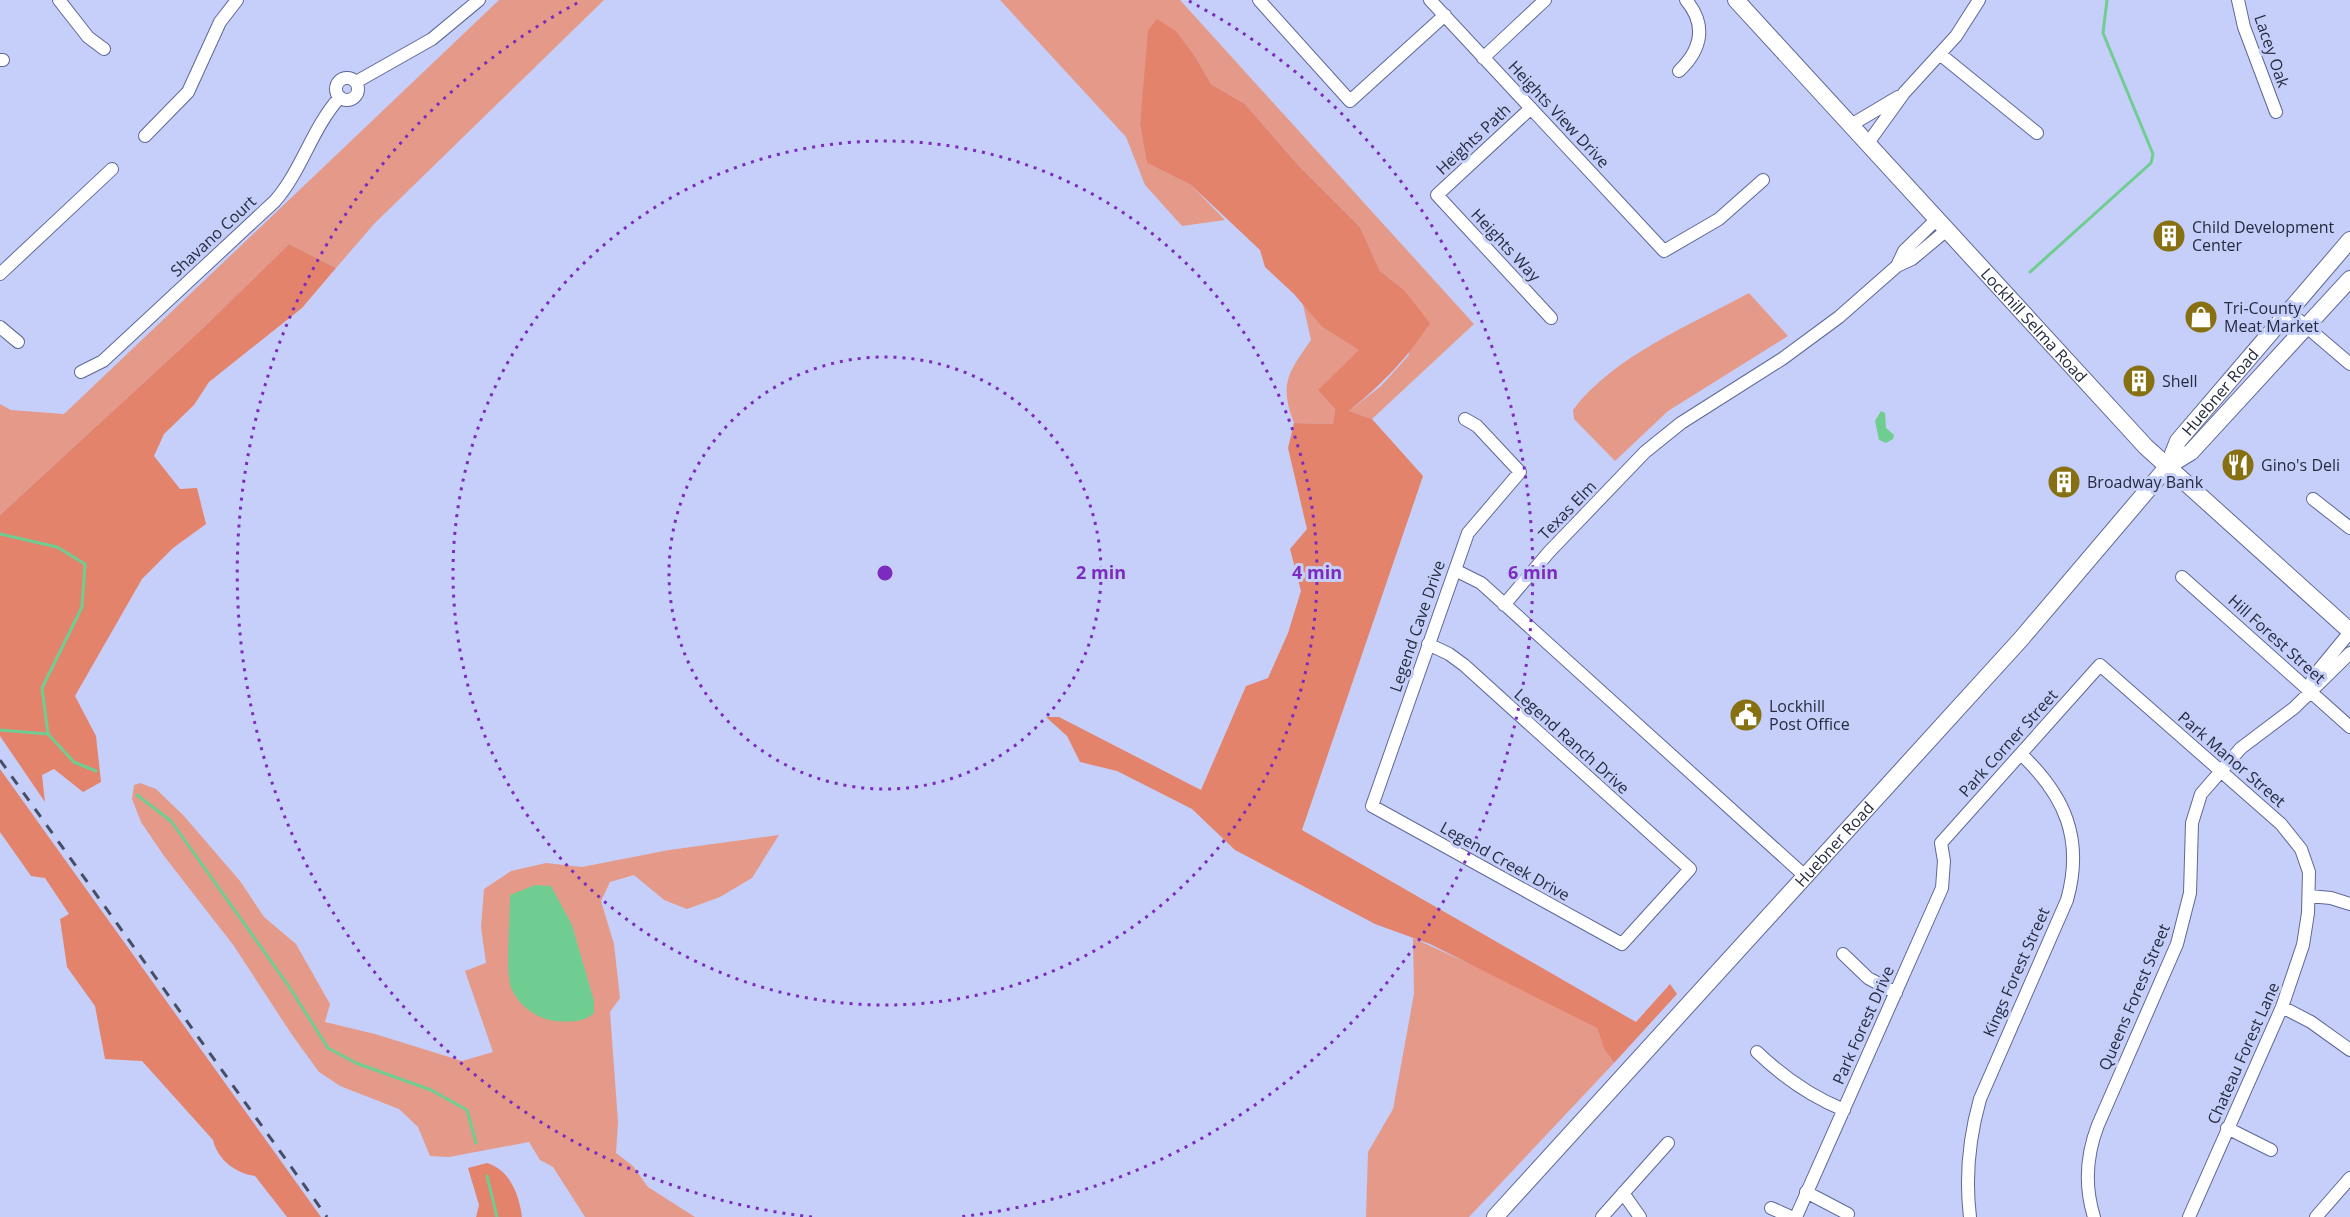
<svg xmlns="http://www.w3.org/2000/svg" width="2350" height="1217" font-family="'Open Sans',sans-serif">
  <rect width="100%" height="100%" fill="#c5cff9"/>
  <!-- green -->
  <path fill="#e59a89" d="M499,0H604L374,224L336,268L289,244L203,328L0,515V404L11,410L64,414Z
    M1000,0H1180L1474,324L1372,419L1349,411L1381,386L1409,355L1403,289L1380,271L1360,227L1299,166L1245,104L1211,84L1195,56L1177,32L1146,78L1140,125L1147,163L1191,185L1225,220L1182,226L1145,185L1126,137Z
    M1749,293L1788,336L1668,411L1615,461L1574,419L1573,410C1612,357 1692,324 1749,293Z
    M1303,304L1322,327L1360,350L1319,390L1335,409L1333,424L1294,423C1279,384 1288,373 1311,340Z
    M140,783L156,789L184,816L240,881L264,917L296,944L330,1004L325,1022L375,1034L462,1061L493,1052L465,971L486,963L481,927L484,889L511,871L546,863L582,867L669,850L779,835L752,878L720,897L687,909L664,900L634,875L610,882L601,901L614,944L620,998L610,1012L618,1122L616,1153L633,1166L648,1187L695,1217H585L553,1167L540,1160L529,1142L449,1157L430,1156L418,1127L399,1109L340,1086L319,1072L290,1032L234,946L164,856L141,822L132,799L134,785Z
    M1413,938L1516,985L1597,1028L1604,1049L1614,1063L1469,1217H1366L1368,1152L1393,1109L1414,994Z"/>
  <!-- forest -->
  <path fill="#e4836c" d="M1157,19L1177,32L1195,56L1211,84L1245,104L1299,166L1360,227L1380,271L1403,289L1430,323C1406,360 1383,383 1349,411L1372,419L1423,476L1302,830L1636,1022L1670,984L1677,994L1614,1063L1604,1049L1597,1028L1430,944L1375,924L1235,850L1192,809L1117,771L1080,762L1067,736L1046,717H1059L1201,790L1246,686L1268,678L1288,633L1301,591L1290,549L1307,529L1288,448L1294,423L1333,424L1335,409L1318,390L1359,350L1322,327L1294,294L1265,267L1260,250L1191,185L1147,163L1140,125L1148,30Z
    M289,244L336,268L302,308L209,382L194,405L164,434L154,456L180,489L197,488L206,524L173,548L142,579L75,696L96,736L101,782L83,792L54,769L42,775L45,802L0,736V515L203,328Z
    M0,769L321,1217H287L255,1176C235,1173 218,1160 213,1140L142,1061L105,1059L95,1006L67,967L60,919L69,914L45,878L31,876L0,832Z
    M487,1163C510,1170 519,1194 522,1217H476L479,1205L468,1168Z"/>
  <!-- water -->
  <path fill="#70cd91" d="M1881,411L1885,413L1886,428L1894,435L1893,439L1886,443L1879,440L1875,421Z
    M535,885L551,886L572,925L594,1001V1013C583,1023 569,1022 555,1021C536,1019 515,1003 510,984C506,966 510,917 510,895Z"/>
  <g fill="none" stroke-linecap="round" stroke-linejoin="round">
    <!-- stream -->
    <path stroke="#70cd91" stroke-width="3" d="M2030,272L2151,163L2153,154L2103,33L2107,0
      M0,534L57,547L85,564L82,607L42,688L48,734L74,762L96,771
      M0,730L48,734
      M137,795L171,821L288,985L328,1048L356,1063L431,1090L467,1110L476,1143
      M487,1176L497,1217"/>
    <!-- minor casing -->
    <g stroke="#5e6896" stroke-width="14">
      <path id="minor" d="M59,0L88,37L104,49
        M1259,0L1350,101L1445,15
        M1430,0L1664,251L1719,219L1763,180
        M2238,0L2244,27L2276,112
        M1941,55L2037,133
        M1483,58L1545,0
        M0,60H3
        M1679,71C1702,49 1707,25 1686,0
        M336 89a11 11 0 1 1 22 0a11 11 0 1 1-22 0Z
        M356,82L432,39L479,0
        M1531,108L1437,195L1551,318
        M1851,125L1898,97
        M145,136L188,92L220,22L237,0
        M1868,143L1904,93L1956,36L1979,0
        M1897,266L1904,251L1938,218
        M0,274L112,169
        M2288,311L2350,364
        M0,327L18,342
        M81,372L103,361L275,201C302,170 312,128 340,97
        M2313,499L2350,528
        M1455,570L1481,583L1806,877
        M2182,577L2350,727
        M1504,605L1549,552L1645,452L1681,423L1782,359L1839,317L1897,266L1912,259L1948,229
        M1428,644L1449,654L1464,665L1690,869L1622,944L1372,806L1468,533L1520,472L1477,426L1465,419
        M2310,690L2313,677L2350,632
        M2309,896L2331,898L2350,904
        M1843,954L1868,978L1896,993
        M2282,1007L2311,1022L2350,1050
        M1757,1052C1783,1077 1810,1096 1844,1110
        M2227,1128L2271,1150
        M1806,1192L1848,1214
        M1623,1193L1640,1217
        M1771,1208L1791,1217
        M1602,1217L1668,1143
        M1796,1217L1942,888L1944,861L1941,843L2100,665L2281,824L2301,849L2309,872L2308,913L2303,945L2282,1007L2189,1217
        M1970,1217C1965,1176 1969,1138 1980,1099L2067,900C2084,839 2065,796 2021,754
        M2094,1217C2084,1185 2086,1156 2098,1125L2177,944L2190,893L2192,823L2201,794L2241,748L2294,708L2350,653
        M2316,1217L2350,1178"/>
    </g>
    <!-- major casing -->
    <g stroke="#5e6896" stroke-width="18">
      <g id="major">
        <path id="s1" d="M1736,0L2146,447L2350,631"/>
        <path d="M2168,466L2191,452L2350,279"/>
        <path id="s2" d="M1495,1217L2021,639L2168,466L2178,441L2350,240"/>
      </g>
    </g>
    <!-- minor -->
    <use href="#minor" stroke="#fff" stroke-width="12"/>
    <!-- major -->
    <use href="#major" stroke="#fff" stroke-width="16"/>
    <!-- rail -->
    <path stroke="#474d65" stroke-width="3" stroke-dasharray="10 10" stroke-linecap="butt" d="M0,760L327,1217"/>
  </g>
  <!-- distance rings -->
  <g fill="none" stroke="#7b2cbf" stroke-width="3" stroke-dasharray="3 6">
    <circle cx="885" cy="573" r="216"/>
    <circle cx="885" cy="573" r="432"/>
    <path d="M812 1217A648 648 0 0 1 581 1M1189 1A648 648 0 0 1 958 1217"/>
  </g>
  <!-- icons -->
  <defs>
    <g id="building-disc" transform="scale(1.725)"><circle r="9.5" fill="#877011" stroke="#c5cff9"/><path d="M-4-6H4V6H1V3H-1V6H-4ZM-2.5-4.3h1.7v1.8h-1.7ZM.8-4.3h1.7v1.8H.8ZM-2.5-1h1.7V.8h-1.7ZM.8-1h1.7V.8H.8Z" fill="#fff"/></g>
    <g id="shop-disc" transform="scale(1.725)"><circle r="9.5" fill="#877011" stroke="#c5cff9"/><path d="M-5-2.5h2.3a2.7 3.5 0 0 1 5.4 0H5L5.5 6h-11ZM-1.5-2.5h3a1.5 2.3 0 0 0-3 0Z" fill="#fff"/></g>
    <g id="restaurant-disc" transform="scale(1.725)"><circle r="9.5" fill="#877011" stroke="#c5cff9"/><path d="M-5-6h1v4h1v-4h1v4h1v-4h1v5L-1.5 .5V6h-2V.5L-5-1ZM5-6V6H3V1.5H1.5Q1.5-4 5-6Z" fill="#fff"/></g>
    <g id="civic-disc" transform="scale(1.725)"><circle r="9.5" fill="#877011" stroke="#c5cff9"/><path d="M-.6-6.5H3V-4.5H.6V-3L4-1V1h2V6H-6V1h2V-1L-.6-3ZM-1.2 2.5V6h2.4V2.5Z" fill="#fff"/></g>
  </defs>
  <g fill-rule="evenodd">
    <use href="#building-disc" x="2169" y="236"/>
    <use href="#shop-disc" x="2201" y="317"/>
    <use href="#building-disc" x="2139" y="381"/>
    <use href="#restaurant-disc" x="2238" y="465"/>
    <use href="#building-disc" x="2064" y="482"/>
    <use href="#civic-disc" x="1746" y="715"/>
  </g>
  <g text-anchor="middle" stroke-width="6" stroke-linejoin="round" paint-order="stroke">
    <!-- street labels -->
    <g font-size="16" fill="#262b3f" stroke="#c5cff9">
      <text transform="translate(2272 51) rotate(71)" y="6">Lacey Oak</text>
      <text transform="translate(1559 114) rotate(47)" y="6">Heights View Drive</text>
      <text transform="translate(1473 139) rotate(-43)" y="6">Heights Path</text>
      <text transform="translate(213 236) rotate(-43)" y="6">Shavano Court</text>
      <text transform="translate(1506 245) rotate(47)" y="6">Heights Way</text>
      <text dy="6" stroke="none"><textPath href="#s1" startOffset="441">Lockhill Selma Road</textPath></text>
      <text dy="6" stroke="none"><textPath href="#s2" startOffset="1100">Huebner Road</textPath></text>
      <text transform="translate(1567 510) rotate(-46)" y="6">Texas Elm</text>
      <text transform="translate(1417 626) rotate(-71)" y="6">Legend Cave Drive</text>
      <text transform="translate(2277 639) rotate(42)" y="6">Hill Forest Street</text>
      <text transform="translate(1572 741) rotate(42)" y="6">Legend Ranch Drive</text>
      <text transform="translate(2008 743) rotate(-48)" y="6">Park Corner Street</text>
      <text transform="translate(2232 759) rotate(41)" y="6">Park Manor Street</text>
      <text dy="6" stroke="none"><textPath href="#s2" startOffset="504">Huebner Road</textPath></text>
      <text transform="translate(1505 861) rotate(29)" y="6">Legend Creek Drive</text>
      <text transform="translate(2016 972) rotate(-66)" y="6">Kings Forest Street</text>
      <text transform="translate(2134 997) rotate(-67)" y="6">Queens Forest Street</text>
      <text transform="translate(1863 1025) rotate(-66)" y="6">Park Forest Drive</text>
      <text transform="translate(2243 1053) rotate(-66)" y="6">Chateau Forest Lane</text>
    </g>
    <!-- poi labels -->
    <g font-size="16" fill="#262b3f" stroke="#c5cff9" text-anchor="start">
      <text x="2192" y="233">Child Development<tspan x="2192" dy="18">Center</tspan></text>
      <text x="2224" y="314">Tri-County<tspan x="2224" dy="18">Meat Market</tspan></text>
      <text x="2162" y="387">Shell</text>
      <text x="2261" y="471">Gino's Deli</text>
      <text x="2087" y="488">Broadway Bank</text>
      <text x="1769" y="712">Lockhill<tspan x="1769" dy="18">Post Office</tspan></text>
    </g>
  </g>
  <circle cx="885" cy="573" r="9" fill="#7b2cbf" stroke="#c5cff9" stroke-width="3"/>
  <g font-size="18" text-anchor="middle" font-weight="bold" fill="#7b2cbf" stroke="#c5cff9" stroke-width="6" stroke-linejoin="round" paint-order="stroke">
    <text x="1101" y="579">2 min</text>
    <text x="1317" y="579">4 min</text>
    <text x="1533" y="579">6 min</text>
  </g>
</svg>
